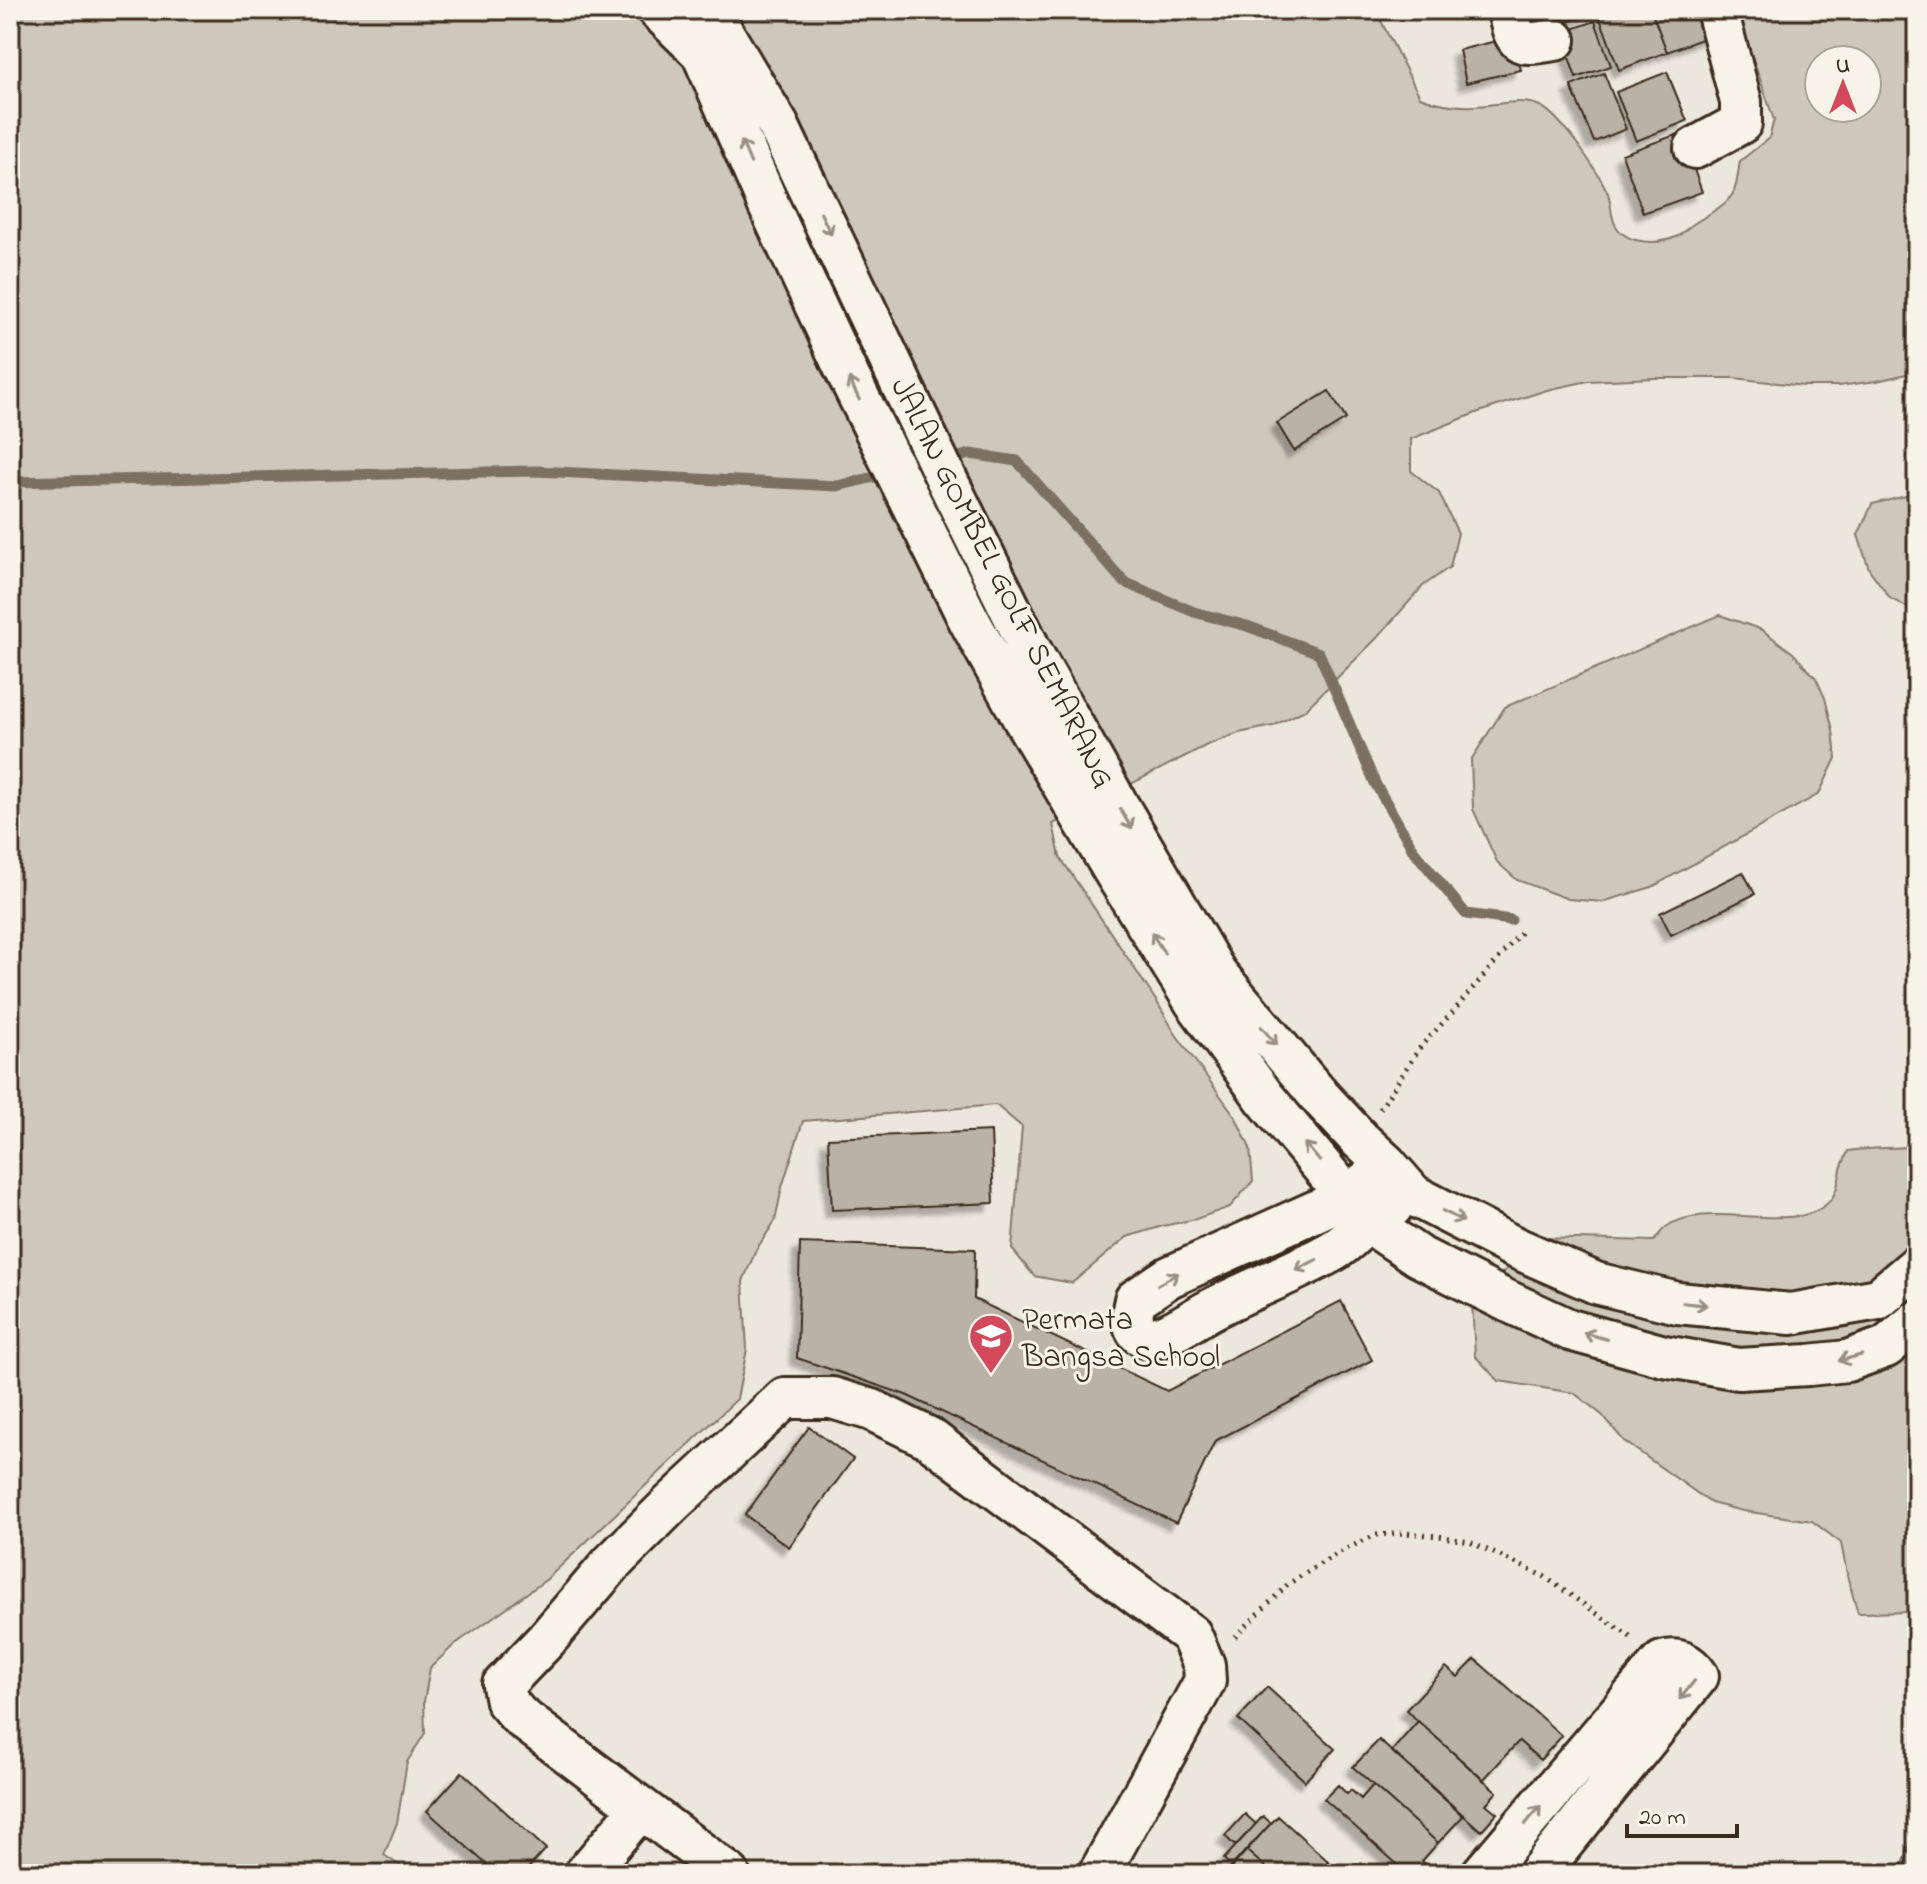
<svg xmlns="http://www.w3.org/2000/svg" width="1927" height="1884" font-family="'Indie Flower',sans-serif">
  <defs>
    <filter id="shadow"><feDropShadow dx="-7" dy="7" stdDeviation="2" flood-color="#0004"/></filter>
  </defs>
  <rect width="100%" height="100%" fill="#ece7dc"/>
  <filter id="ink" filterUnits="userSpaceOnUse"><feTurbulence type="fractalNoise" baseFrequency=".0125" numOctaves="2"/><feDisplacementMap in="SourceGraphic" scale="16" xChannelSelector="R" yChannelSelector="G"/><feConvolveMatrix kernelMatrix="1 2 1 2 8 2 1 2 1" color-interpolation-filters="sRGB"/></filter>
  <g filter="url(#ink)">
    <!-- green -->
    <path fill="#cec8bc" stroke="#84796d" stroke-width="2" fill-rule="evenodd" d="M10,10H1381V21L1420,97C1438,104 1455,107 1474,106C1495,106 1520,97 1540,106C1560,115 1597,170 1607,191C1612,202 1610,217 1616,226C1627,245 1660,245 1678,236C1683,233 1687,228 1692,225C1703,217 1730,204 1734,191C1738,182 1738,171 1740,161L1769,138L1774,120L1741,23L1751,10H1917V366L1911,373L1877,381L1838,386H1804L1734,378H1655L1588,381L1547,390L1509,402L1476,413L1411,439V471L1439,493L1458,533L1450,567L1423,586L1377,638L1305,710L1273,726L1239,733L1207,745L1053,824L1060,857L1157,1002L1175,1033L1235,1116L1250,1148L1253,1181L1230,1207L1196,1219L1163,1226L1127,1237L1072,1283L1034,1276L1012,1249L1022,1127L996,1105L803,1121L782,1187L775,1221L756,1250L743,1281L747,1349L737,1399L547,1579L454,1645L430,1668L424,1701L425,1733L407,1762L397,1823L384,1855L412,1874H10ZM1819,60H1867V108H1819Z
      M1906,496L1917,497V613L1890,598L1869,569L1858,535L1872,504Z
      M1720,615L1762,630L1793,653L1816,678L1825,698L1833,730L1836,758L1819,794L1652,887L1602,902L1568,899L1517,880L1497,862L1473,809L1471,760L1505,707Z
      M1917,1146V1612L1858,1613L1848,1579L1841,1543L1812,1521L1743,1511L1711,1503L1624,1441L1602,1415L1574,1393L1499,1381L1475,1356L1472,1302L1539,1238L1654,1241C1658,1236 1662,1230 1666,1227C1709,1196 1801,1240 1832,1198C1838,1189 1839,1179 1841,1169C1843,1163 1846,1157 1848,1151C1871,1147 1894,1149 1917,1146Z
      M1917,1824V1874H1898L1905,1859Z"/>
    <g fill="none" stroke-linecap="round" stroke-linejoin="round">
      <!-- stream -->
      <path stroke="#7c7064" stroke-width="11" d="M947,460L970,454L1017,461L1124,582L1194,612L1247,626L1319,653L1375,783L1414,851L1466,914L1511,920
        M10,482L536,471L837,486L887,474"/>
    </g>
    <!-- building -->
    <path fill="#bab2a7" stroke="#3b2a1e" stroke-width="2" filter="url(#shadow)" d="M1513,10H1542L1548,31L1521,38Z
      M1555,10H1589L1591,15L1559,24Z
      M1613,10H1651L1667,52L1619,70L1599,15Z
      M1651,10H1712L1721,32L1667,52Z
      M1595,21L1611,66L1576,78L1561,33Z
      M1513,37L1521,70L1466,83L1459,50Z
      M1667,72L1687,121L1636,141L1616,92Z
      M1604,73L1626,129L1594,142L1571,86Z
      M1681,133L1702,192L1643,213L1622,154Z
      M1329,391L1346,419L1294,451L1277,423Z
      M1743,872L1755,894L1671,935L1660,913Z
      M991,1131L994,1203L832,1210L828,1138Z
      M800,1243L975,1249L974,1299L1167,1391L1341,1301L1372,1360L1215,1441L1176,1523L906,1395L797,1358Z
      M809,1427L853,1459L789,1547L745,1515Z
      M1475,1659L1562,1736L1540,1760L1519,1741L1483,1780L1406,1710L1446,1667L1458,1677Z
      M1267,1687L1335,1749L1305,1781L1238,1719Z
      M1418,1721L1497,1792L1486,1804L1497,1813L1481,1831L1392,1751Z
      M1379,1740L1463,1816L1438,1843L1353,1767Z
      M462,1772L546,1849L523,1874H497L427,1811Z
      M1338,1785L1347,1794L1351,1790L1361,1799L1373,1785L1438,1843L1422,1861L1437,1874H1408L1324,1799Z
      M1245,1814L1256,1824L1235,1846L1225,1836Z
      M1263,1816L1271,1823L1232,1867L1224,1859Z
      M1278,1816L1328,1861L1316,1874H1273L1246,1850Z
      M1246,1850L1273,1874H1225Z
      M1328,1861L1343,1874H1316Z
      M648,1863L661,1874H639Z"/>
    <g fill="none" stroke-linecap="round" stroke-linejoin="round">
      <!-- minor casing -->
      <g stroke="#3b2a1e" stroke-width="46">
        <path id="minor" d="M658,10L702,53L769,206L845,369L969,620L1023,718L1115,873L1195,1002L1265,1098L1360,1212L1384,1233L1418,1256L1503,1299L1570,1330L1664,1356L1739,1369L1809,1365L1847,1361L1886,1347L1917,1321
          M706,10L716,21L778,125L946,478L1030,649L1119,807L1216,973L1321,1098L1360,1140L1386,1164L1413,1195L1514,1247L1596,1283L1678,1303L1791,1314L1878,1299L1917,1266
          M1508,10C1516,49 1519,45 1555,40
          M1695,148L1741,123V102L1717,10
          M1368,1180L1348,1196L1336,1202L1169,1277L1135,1300C1130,1319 1132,1342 1158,1337C1171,1335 1198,1316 1212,1309C1252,1288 1294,1273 1333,1251C1346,1244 1355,1233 1366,1224C1374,1217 1384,1213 1392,1207
          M585,1874L641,1808
          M729,1874L519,1716L506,1701L503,1685L546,1640L611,1564L671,1504L785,1398H832L872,1410L929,1438L1191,1635L1204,1665L1205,1681L1099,1874
          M1482,1874L1662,1662C1678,1657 1689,1663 1698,1676L1538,1874"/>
      </g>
      <!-- path -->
      <path stroke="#3b2a1e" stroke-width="5" stroke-dasharray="2 6" stroke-linecap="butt" d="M1380,1109L1421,1046L1452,1013L1521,932
        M1235,1637L1288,1584L1338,1553L1375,1535L1404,1533L1439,1536L1470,1542L1545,1577L1633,1639"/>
      <!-- minor -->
      <use href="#minor" stroke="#f7f3e8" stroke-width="40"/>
    </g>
    <!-- one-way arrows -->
    <defs><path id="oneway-shaft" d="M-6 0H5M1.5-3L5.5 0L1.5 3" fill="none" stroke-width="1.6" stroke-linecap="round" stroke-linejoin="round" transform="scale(2)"/></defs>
    <g stroke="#998e83">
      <use href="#oneway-shaft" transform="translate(746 152) rotate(-113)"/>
      <use href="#oneway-shaft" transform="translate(826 224) rotate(64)"/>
      <use href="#oneway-shaft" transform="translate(854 389) rotate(-116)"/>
      <use href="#oneway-shaft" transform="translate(1126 819) rotate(60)"/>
      <use href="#oneway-shaft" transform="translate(1158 943) rotate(-122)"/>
      <use href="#oneway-shaft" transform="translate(1269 1036) rotate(50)"/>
      <use href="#oneway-shaft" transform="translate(1312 1152) rotate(-130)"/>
      <use href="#oneway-shaft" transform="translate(1453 1216) rotate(27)"/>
      <use href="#oneway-shaft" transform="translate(1306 1265) rotate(153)"/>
      <use href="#oneway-shaft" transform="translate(1168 1279) rotate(-29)"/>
      <use href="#oneway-shaft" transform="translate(1695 1304) rotate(6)"/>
      <use href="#oneway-shaft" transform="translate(1595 1336) rotate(-164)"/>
      <use href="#oneway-shaft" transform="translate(1850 1358) rotate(165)"/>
      <use href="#oneway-shaft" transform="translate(1687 1690) rotate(129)"/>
      <use href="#oneway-shaft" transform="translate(1533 1815) rotate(-50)"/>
    </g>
  </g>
  <!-- icons -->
  <defs>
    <g id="school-pin" transform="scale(2.3)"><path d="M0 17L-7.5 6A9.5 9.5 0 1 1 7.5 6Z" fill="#d1495b" stroke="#f7f3e8"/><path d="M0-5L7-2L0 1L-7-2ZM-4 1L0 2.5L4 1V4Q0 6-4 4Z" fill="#fff"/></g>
  </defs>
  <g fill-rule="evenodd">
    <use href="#school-pin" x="991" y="1336"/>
  </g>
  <g text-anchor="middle" stroke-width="6" stroke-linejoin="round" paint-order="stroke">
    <!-- street labels -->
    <g font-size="32" fill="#3b2a1e" stroke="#f7f3e8">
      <text transform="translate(1004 582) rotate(63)" y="11">JALAN GOMBEL GOLF SEMARANG</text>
    </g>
    <!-- poi labels -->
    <g font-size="32" fill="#3b2a1e" stroke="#f7f3e8" text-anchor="start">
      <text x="1022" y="1329">Permata<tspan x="1022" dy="37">Bangsa School</tspan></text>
    </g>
  </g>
  <!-- margin -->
  <rect width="1927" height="1884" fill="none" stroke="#f7f3e8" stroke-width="40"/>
  <rect x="20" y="20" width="1887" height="1844" fill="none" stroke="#3b2a1e" stroke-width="3" filter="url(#ink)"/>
  <!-- north arrow -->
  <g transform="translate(1843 84)"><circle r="38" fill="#f7f3e8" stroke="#aca397" stroke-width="2"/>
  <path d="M0-6L14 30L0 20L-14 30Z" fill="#d1495b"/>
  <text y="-12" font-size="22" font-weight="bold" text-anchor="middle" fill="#3b2a1e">U</text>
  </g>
  <!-- scale -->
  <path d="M1627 1824v12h110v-12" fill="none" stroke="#3b2a1e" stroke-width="4"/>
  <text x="1639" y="1824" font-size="24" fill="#3b2a1e" stroke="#f7f3e8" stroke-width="6" paint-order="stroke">20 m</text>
</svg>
